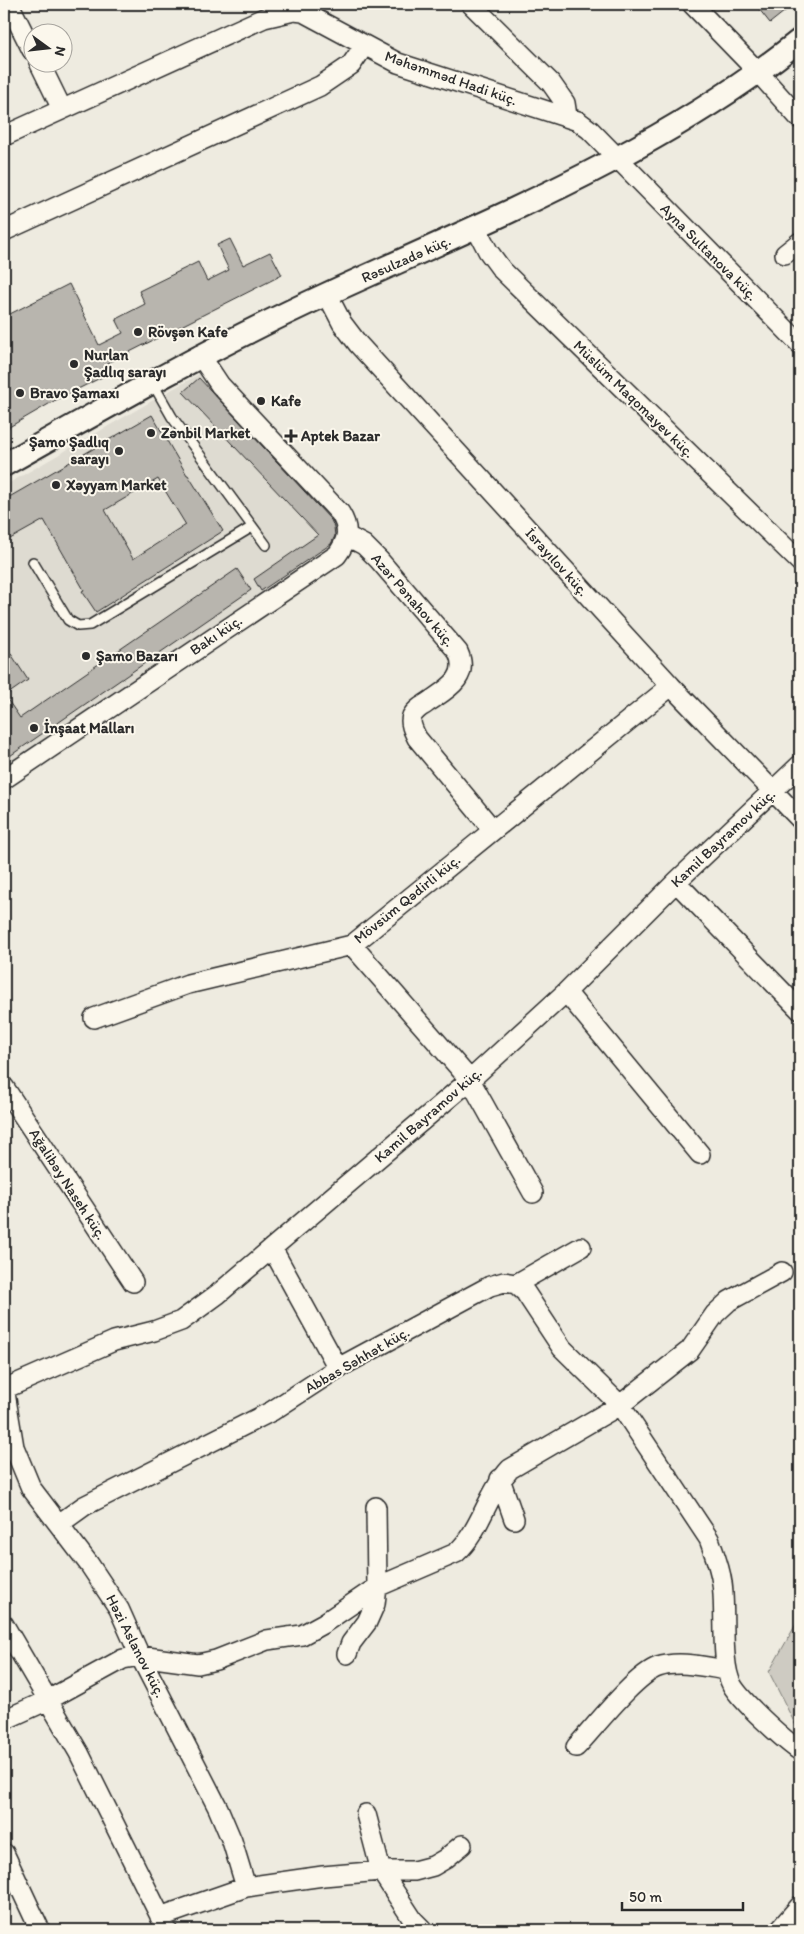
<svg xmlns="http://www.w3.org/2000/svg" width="804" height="1934" font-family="Itim,sans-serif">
  <rect width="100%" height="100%" fill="#eeebe0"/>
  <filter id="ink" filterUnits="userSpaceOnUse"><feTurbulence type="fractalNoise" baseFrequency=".02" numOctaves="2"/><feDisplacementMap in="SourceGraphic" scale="10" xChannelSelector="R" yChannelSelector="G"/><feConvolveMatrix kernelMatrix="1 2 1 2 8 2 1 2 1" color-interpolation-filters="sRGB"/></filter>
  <g filter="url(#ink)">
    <!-- built -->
    <path fill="#dedbd1" d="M199,374L337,520L340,533L333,546L4,766V486Z"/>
    <!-- green -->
    <path fill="#cecbc2" stroke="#7c7b76" d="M800,1617V1734L769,1672Z"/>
    <!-- building -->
    <path fill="#b8b5ae" stroke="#2b2b2b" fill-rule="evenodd" d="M755,4H794L770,23Z
      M230,239L243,265L270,252L282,275L108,363L112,372L54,401L4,430V317L69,284L99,345L123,333L116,319L145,304L139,291L198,262L207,281L229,270L217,245Z
      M199,378L331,520L334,527L335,536L331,544L261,591L254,579L318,535L183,392Z
      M152,415L187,475H188L223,531L96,612L82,591L84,590L44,520L10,539L4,528V500ZM158,479L186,525L133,559L105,510Z
      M237,569L251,590L4,760V643L28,680L5,696L20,718Z"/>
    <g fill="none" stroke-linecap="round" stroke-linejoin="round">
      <!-- service casing -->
      <g stroke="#2b2b2b" stroke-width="12">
        <path id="service" d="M152,382L172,417L266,545
          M33,562L68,620L78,626L90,625L252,527"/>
      </g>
      <!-- minor casing -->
      <g stroke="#2b2b2b" stroke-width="22">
        <path id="minor" d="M9,4L32,50
          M471,4L551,83L565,103L567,116
          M692,4L758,72L800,119
          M39,62L62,109
          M4,136L264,18L294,11L303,12L398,63L578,121L590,130L800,344
          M476,228L488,251L502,270L800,562
          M4,231L320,86L351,65L364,46
          M785,254L800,242
          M327,294L342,323L358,344L671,686L800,819
          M347,536L364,545L379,560L458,652C471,680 443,691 424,705C420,707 414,712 412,716C409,723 414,732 417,738L493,830
          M4,779L337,555C348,540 350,529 340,513L220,385L200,355
          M676,882L800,1010
          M352,945L470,1080L533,1193
          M566,992L700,1154
          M94,1018L188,984L352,945L671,686
          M4,1087L133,1282
          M272,1248L338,1368
          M516,1284L581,1247
          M4,1387L14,1447L31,1488L89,1564L119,1609L140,1656L218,1808L232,1841L246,1887
          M4,1389L114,1341L154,1331L181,1321L218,1294L470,1080L566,992L676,882L800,765
          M500,1479L514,1519
          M59,1524L84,1506L272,1411L338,1368L490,1286L504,1282L516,1284L525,1292L562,1348L620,1405L709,1539C714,1553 720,1567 722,1583C726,1609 720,1664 732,1685C741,1701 784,1740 800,1751
          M4,1625L79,1753L167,1930
          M347,1654L351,1643L367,1622L375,1604L377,1587L376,1507
          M4,1720L48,1700L123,1659L140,1656L198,1664L216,1660L267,1640L302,1635L324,1623L377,1587L456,1553C482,1529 486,1495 510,1469L620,1405L690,1350L715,1314L729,1301L782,1272
          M576,1747C594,1728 635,1675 658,1667C679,1660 706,1667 727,1670
          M366,1814L381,1871L413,1920L423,1930
          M4,1853L40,1930
          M160,1917L246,1887L323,1876L381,1871H414L433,1866L445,1859L462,1845
          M780,1929L800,1906"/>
      </g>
      <!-- tertiary casing -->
      <g stroke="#2b2b2b" stroke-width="26">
        <path id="tertiary" d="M4,465C110,405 214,346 325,295C488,220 658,154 800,40"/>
      </g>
      <!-- service -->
      <use href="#service" stroke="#fbf7ec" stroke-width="9"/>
      <!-- minor -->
      <use href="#minor" stroke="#fbf7ec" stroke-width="19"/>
      <!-- tertiary -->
      <use href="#tertiary" stroke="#fbf7ec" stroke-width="22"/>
    </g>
  </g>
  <!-- markers -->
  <g fill="#2b2b2b" stroke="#fbf7ec" stroke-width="2">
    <circle cx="138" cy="332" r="5"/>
    <circle cx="74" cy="364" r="5"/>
    <circle cx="20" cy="393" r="5"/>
    <circle cx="261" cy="401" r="5"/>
    <circle cx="151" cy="433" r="5"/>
    <path d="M288.5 428.5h5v5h5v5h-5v5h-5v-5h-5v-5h5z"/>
    <circle cx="119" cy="451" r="5"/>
    <circle cx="56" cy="485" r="5"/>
    <circle cx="86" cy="656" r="5"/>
    <circle cx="34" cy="728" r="5"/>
  </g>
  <g text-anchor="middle" stroke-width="4" stroke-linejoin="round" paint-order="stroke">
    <!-- street labels -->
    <g font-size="15" fill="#2b2b2b" stroke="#fbf7ec">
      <text transform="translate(451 78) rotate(19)" y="5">Məhəmməd Hadi küç.</text>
      <text transform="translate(709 252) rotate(45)" y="5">Ayna Sultanova küç.</text>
      <text transform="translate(406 259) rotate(-24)" y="5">Rəsulzadə küç.</text>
      <text transform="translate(634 399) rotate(44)" y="5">Müslüm Maqomayev küç.</text>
      <text transform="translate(557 562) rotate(48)" y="5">İsrayılov küç.</text>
      <text transform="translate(413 600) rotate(49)" y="5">Azər Pənahov küç.</text>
      <text transform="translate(216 635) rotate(-34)" y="5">Bakı küç.</text>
      <text transform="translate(723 838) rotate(-43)" y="5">Kamil Bayramov küç.</text>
      <text transform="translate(407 899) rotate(-39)" y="5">Mövsüm Qədirli küç.</text>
      <text transform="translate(428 1115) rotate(-41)" y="5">Kamil Bayramov küç.</text>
      <text transform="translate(68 1184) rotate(57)" y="5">Ağalibəy Naseh küç.</text>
      <text transform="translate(357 1360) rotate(-30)" y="5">Abbas Səhhət küç.</text>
      <text transform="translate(136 1646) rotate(63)" y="5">Həzi Aslanov küç.</text>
    </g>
    <!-- poi labels -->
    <g font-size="15" font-weight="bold" fill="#2b2b2b" stroke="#fbf7ec" text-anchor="start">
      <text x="148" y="337">Rövşən Kafe</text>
      <text x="84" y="360">Nurlan<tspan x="84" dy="17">Şadlıq sarayı</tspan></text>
      <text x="30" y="398">Bravo Şamaxı</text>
      <text x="271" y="406">Kafe</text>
      <text x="161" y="438">Zənbil Market</text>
      <text x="301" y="441">Aptek Bazar</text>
      <text x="109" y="447" text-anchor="end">Şamo Şadlıq<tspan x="109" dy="17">sarayı</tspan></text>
      <text x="66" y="490">Xəyyam Market</text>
      <text x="96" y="661">Şamo Bazarı</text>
      <text x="44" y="733">İnşaat Malları</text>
    </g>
  </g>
  <!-- margin -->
  <rect width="804" height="1934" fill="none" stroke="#fbf7ec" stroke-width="20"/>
  <rect x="10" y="10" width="784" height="1914" fill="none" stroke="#2b2b2b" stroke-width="2" filter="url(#ink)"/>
  <!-- north arrow -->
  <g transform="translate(48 48) rotate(105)"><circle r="24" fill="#fbf7ec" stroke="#a8a59f"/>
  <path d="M0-4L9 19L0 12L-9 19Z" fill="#2b2b2b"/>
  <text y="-8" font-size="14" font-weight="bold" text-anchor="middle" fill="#2b2b2b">N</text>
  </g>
  <!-- scale -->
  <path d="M622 1902v8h121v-8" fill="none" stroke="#2b2b2b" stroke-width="2.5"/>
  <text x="629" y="1902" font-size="15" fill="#2b2b2b" stroke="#fbf7ec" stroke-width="4" paint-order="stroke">50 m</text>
</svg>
